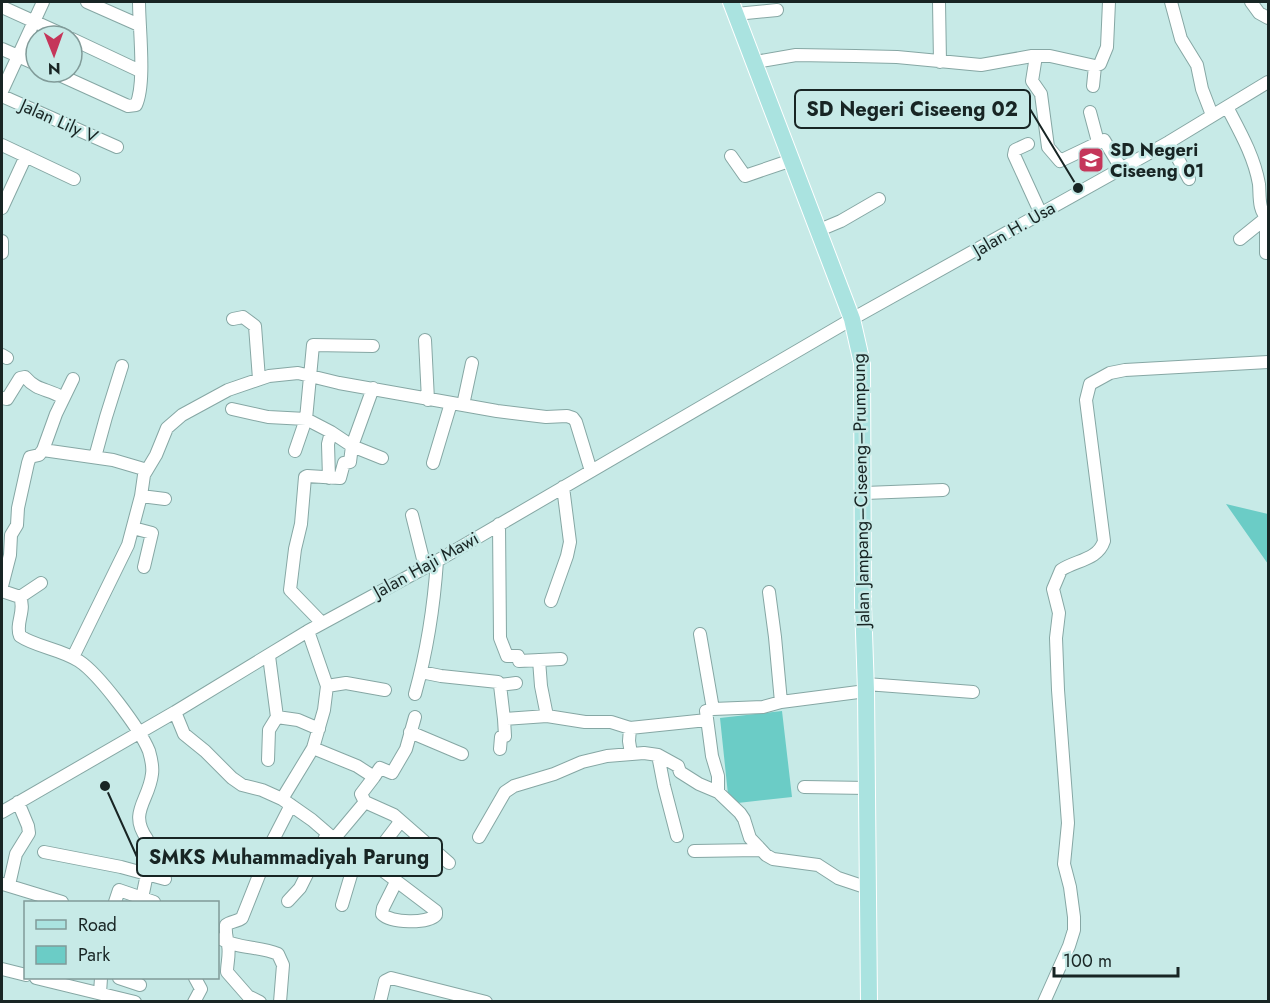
<svg xmlns="http://www.w3.org/2000/svg" width="1270" height="1003" font-family="Jost,sans-serif">
  <rect width="100%" height="100%" fill="#c7eae7"/>
  <!-- green -->
  <path fill="#6bccc6" d="M1226,504L1268,514V564Z
    M782,711L792,797L729,804L720,718Z"/>
  <g fill="none" stroke-linecap="round" stroke-linejoin="round">
    <!-- minor casing -->
    <g stroke="#86a7a4" stroke-width="14">
      <path id="minor" d="M87,2L139,25
        M939,2L940,62
        M1171,2L1181,39L1197,65L1202,89L1212,115
        M1251,2L1259,13L1268,18
        M2,7L66,36
        M736,14L777,10
        M72,39L140,71
        M2,49L36,64
        M1036,56L1032,81L1041,94L1048,147L1060,161L1104,140L1121,168
        M755,62L796,55L855,56L897,57L981,65L1032,56H1050L1095,66L1100,64L1107,47L1109,2
        M53,72L128,106L136,105C146,83 139,28 139,2
        M1093,86L1095,66
        M2,91L43,2
        M2,96L117,147
        M1227,107C1240,132 1254,156 1259,184C1260,195 1258,212 1268,218
        M1090,112L1098,142
        M1169,142L1189,179
        M1028,144L1015,150L1014,155L1041,214
        M2,145L74,179
        M731,156L745,176L792,160
        M2,208L26,156
        M817,231L841,221L879,199
        M1240,239L1266,218
        M2,241V253
        M1266,253V218
        M233,319L243,317L255,326L259,379
        M425,340L428,400
        M2,355L7,358
        M73,379L56,414L43,450L113,460L147,470
        M2,398L7,399L20,378L25,377C38,392 48,388 63,398
        M463,405L472,363
        M232,409L268,417L306,419L331,432L352,446L382,458
        M295,451L306,419L313,345L373,346
        M95,457L106,417L122,366
        M433,463L451,403
        M329,478L328,444L331,432
        M863,495L865,493L943,490
        M141,496L165,499
        M412,515L425,567
        M499,524L500,638L507,656H518L519,661L561,659
        M133,528L152,533L144,567
        M2,586L10,555L11,535L17,525L18,508L28,463L30,457L39,455L43,450
        M2,591L20,597C26,611 15,623 20,636C36,647 61,649 79,661C99,674 140,729 149,751C151,758 153,768 152,774C149,801 128,812 147,839L142,872
        M769,592L775,637L781,702
        M20,597L41,583
        M551,601L567,556L570,542L563,487
        M322,623L290,590L295,549L301,524L305,477L307,476L340,478L344,463L350,462L352,446L373,388
        M700,634L713,709
        M73,657L128,545L141,496L144,475L156,455L167,428L182,415L228,390L269,376L298,373L339,383L497,411L546,417L567,416L573,418L576,422L591,471
        M539,660L541,686L547,716
        M421,672L441,676L498,682L500,685L516,683
        M866,684L973,692
        M500,685L504,719
        M327,686L346,683L385,690
        M415,694C427,651 434,605 437,561
        M175,712L184,734L205,751L232,778L242,785L262,790L282,799L312,820L356,858L363,861L371,860L400,822
        M277,717L298,720L319,729
        M630,728L629,741L631,754
        M410,732L462,754
        M313,748L357,766L374,777L380,768L392,773L406,749L415,717
        M500,749L501,737L505,736L504,719L547,716L585,722H611L630,728L707,720
        M658,755L664,786L677,836
        M268,760L269,730L277,717L269,656
        M804,787L868,788
        M718,792V776L712,756L706,711L713,709L763,707L781,702L866,691
        M282,799L313,748L324,710L327,686L308,631
        M365,802L361,794L374,777
        M2,812L175,712L308,631L437,561L852,319L1169,142L1268,82
        M479,837L505,792L514,786L554,774L582,762L607,756L644,753L658,755L678,766L680,772L699,784L718,792L740,813L744,819L750,838L766,855L773,859L818,865L838,878L868,888
        M334,839L365,802L394,815L449,863
        M694,851L759,850
        M44,852L121,867L165,879
        M370,861L432,908L436,911V915C427,924 391,923 382,914L383,908L396,882
        M3,884L62,902
        M9,885L16,854L29,833L28,826L18,802
        M142,898L147,874
        M288,901L300,888L327,834
        M115,902L119,890L154,902
        M342,905L356,858
        M221,939C238,949 260,946 278,954L283,965L280,1002
        M2,969L26,975
        M36,978L135,1002
        M119,978L140,985
        M100,993L101,978
        M194,1002L201,989L195,978
        M260,1002L248,996L227,972C227,963 230,954 228,945C227,938 225,933 226,925C231,921 237,922 242,918L273,840L291,805
        M380,1002L385,981L391,978L486,1002
        M1044,1002L1069,946L1074,930V917L1070,887L1064,864L1068,823L1058,690L1056,638L1059,613L1053,589L1061,570C1076,560 1098,560 1104,541L1086,400L1090,384L1110,373L1125,370L1268,362"/>
    </g>
    <!-- major casing -->
    <g stroke="#fff" stroke-width="18">
      <path id="major" d="M731,2L852,319L862,363L863,604L866,691L869,1002"/>
    </g>
    <!-- minor -->
    <use href="#minor" stroke="#fff" stroke-width="12"/>
    <!-- major -->
    <use href="#major" stroke="#aae3e0" stroke-width="16"/>
  </g>
  <!-- icons -->
  <defs>
    <g id="school-square" transform="scale(1.35)"><rect x="-9" y="-9" width="18" height="18" rx="4" fill="#c5365a" stroke="#c7eae7"/><path d="M0-5L7-2L0 1L-7-2ZM-4 1L0 2.5L4 1V4Q0 6-4 4Z" fill="#fff"/></g>
  </defs>
  <g fill-rule="evenodd">
    <use href="#school-square" x="1091" y="160"/>
  </g>
  <g text-anchor="middle" stroke-width="5" stroke-linejoin="round" paint-order="stroke">
    <!-- street labels -->
    <g font-size="18" fill="#182524" stroke="#c7eae7">
      <text transform="translate(59 121) rotate(24)" y="6">Jalan Lily V</text>
      <text transform="translate(1014 229) rotate(-30)" y="6">Jalan H. Usa</text>
      <text transform="translate(861 490) rotate(-91)" y="6">Jalan Jampang–Ciseeng–Prumpung</text>
      <text transform="translate(426 565) rotate(-29)" y="6">Jalan Haji Mawi</text>
    </g>
    <!-- poi labels -->
    <g font-size="18" font-weight="bold" fill="#182524" stroke="#c7eae7" text-anchor="start">
      <text x="1110" y="156">SD Negeri<tspan x="1110" dy="21">Ciseeng 01</tspan></text>
    </g>
  </g>
  <!-- callouts -->
  <path fill="none" stroke="#182524" stroke-width="2" d="M1078 188L1030 109M105 786L137 857"/>
  <g fill="#182524" stroke="#c7eae7" stroke-width="2">
    <circle cx="1078" cy="188" r="6"/>
    <circle cx="105" cy="786" r="6"/>
  </g>
  <g fill="#c7eae7" stroke="#182524" stroke-width="2">
    <rect x="795" y="90" width="235" height="38" rx="6"/>
    <rect x="137" y="838" width="305" height="38" rx="6"/>
  </g>
  <g font-size="20" text-anchor="middle" font-weight="bold" fill="#182524">
    <text x="912" y="116">SD Negeri Ciseeng 02</text>
    <text x="289" y="864">SMKS Muhammadiyah Parung</text>
  </g>
  <!-- border -->
  <rect width="1270" height="1003" fill="none" stroke="#182524" stroke-width="6"/>
  <!-- legend -->
  <rect x="24" y="901" width="195" height="78" fill="#c7eae7" stroke="#819b99" stroke-width="1.5"/>
  <rect x="36" y="920" width="30" height="9" fill="#aae3e0" stroke="#819b99" stroke-width="1.5"/>
  <text x="78" y="931" font-size="18" fill="#182524">Road</text>
  <rect x="36" y="946" width="30" height="18" fill="#6bccc6" stroke="#819b99" stroke-width="1.5"/>
  <text x="78" y="961" font-size="18" fill="#182524">Park</text>
  <!-- north arrow -->
  <g transform="translate(54 54) rotate(179)"><circle r="28" fill="#c7eae7" stroke="#819b99" stroke-width="1.5"/>
  <path d="M0-4.5L10 22L0 15L-10 22Z" fill="#c5365a"/>
  <text y="-9" font-size="16" font-weight="bold" text-anchor="middle" fill="#182524">N</text>
  </g>
  <!-- scale -->
  <path d="M1054 967v9h124v-9" fill="none" stroke="#182524" stroke-width="3"/>
  <text x="1063" y="967" font-size="18" fill="#182524" stroke="#c7eae7" stroke-width="4.5" paint-order="stroke">100 m</text>
</svg>
